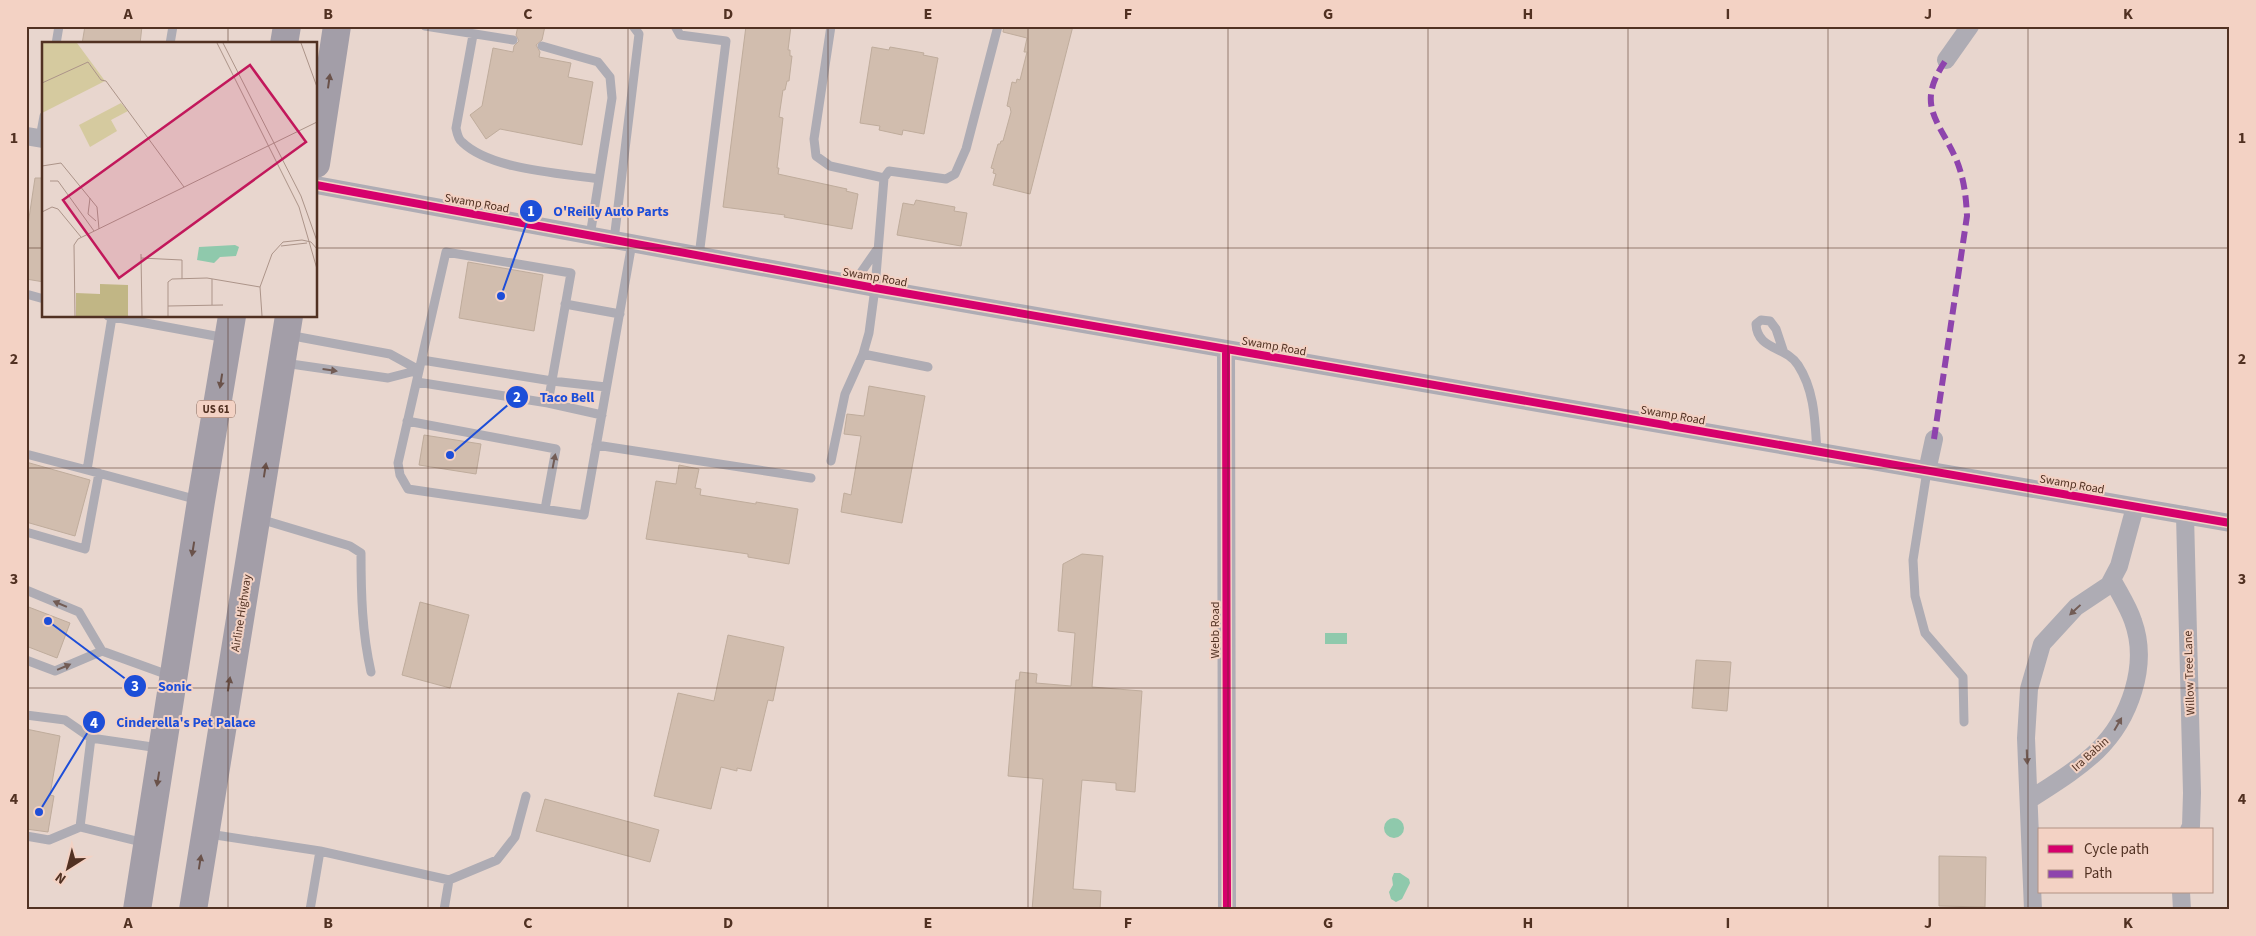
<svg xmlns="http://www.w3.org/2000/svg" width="2256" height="936" font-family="'Source Sans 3',sans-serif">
  <rect width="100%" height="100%" fill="#e8d6ce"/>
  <!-- water -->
  <path fill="#8fc9ac" d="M1325,633H1347V644H1325Z
    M1384 828a10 10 0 1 1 20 0a10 10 0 1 1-20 0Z
    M1394,873H1400L1409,879L1410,883L1402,899L1396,902L1391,899L1389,892L1393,885L1392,878Z"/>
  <!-- building -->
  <path fill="#d1bdae" stroke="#bfac9c" d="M85,26H142L140,44H82Z
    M518,26H545L542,40L536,45L540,52L539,57L571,63L568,77L593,82L582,145L500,129L486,139L470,115L482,106L493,48L513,52L514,46L519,41L516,35Z
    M746,26H791L788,50H790V56H792L789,81H787L785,90H783L779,117L783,118L777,168H779L778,174L847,189L846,191L858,194L852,229L784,217L785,215L723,207Z
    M1004,26H1073L1030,194L993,185L996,174L993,173L994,169L991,168L998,144H1000L1001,141H1003L1011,112L1010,107L1007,106L1012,82L1016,83L1017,79L1020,80L1027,52H1024L1027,38L1003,32Z
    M872,47L889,50L890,47L924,53L923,55L938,58L924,134L903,130L902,135L879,130L880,126L860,123Z
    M35,178H44V282L26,279V238Z
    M916,200L955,207L954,211L967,213L961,246L897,235L903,203L914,205Z
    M468,262L543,275L534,331L459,318Z
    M869,386L925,396L902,523L841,512L844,493L851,495L861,436L844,434L847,414L864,416Z
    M424,435L481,444L476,474L419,465Z
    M26,462L90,480L75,536L26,522Z
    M679,465L699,469L695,488L701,489L700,495L756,504V502L798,509L789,564L748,557V554L646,539L656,481L676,484Z
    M1082,554L1103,556L1092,687L1142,691L1135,792L1116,790V783L1082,780L1073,889L1101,891L1100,910H1032L1043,779L1008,776L1016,680H1019L1020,672L1037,674L1036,683L1071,686L1075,633L1058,631L1063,564Z
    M420,602L469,615L450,688L402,675Z
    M26,606L70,623L57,658L26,646Z
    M728,635L784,647L773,701L768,700L751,771L737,768V771L721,767L711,809L654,796L678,693L714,701Z
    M1696,660L1731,662L1727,711L1692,708Z
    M26,729L60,736L50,795L54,796L48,832L26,829Z
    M545,799L659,830L650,862L536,831Z
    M1939,856L1986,857L1985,907L1939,906Z"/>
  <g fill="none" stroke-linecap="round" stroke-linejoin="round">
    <!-- service -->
    <path stroke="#aeacb4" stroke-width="9" d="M425,26L513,40
      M675,26L680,35L726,41L699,256
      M831,26L814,139L816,156L830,166L884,178
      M473,35L456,128C457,133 458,139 462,142C491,170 560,173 599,179
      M56,44L59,26
      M170,44L173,26
      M542,46L598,62L610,77L612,98L590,236
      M40,138L44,116
      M614,240L639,34L633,26
      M853,284L878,248
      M26,294L44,299
      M565,304L620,314
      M108,316L226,338
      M112,317L87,470L198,500
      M288,335L390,354L419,370
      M1783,350L1776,329L1770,321L1761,320L1756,324C1757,350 1786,346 1798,365C1815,391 1815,422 1817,452
      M863,354L928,367
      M422,360L552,381L606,387
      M284,363L388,378L419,370
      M417,382L548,403L602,415
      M548,403L571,273L446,252L398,463L400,475L408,489L584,515L632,243
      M407,421L556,449L545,509
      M596,445L811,478
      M26,454L87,470
      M831,461L845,394L863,354L869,333L875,288L884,178L889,171L946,179L955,174L966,149L998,26
      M1927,471L1913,560L1915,596L1925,633L1963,677L1964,722
      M260,519L350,546L361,553C361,593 362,633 371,672
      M26,532L85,549L99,473
      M26,590L79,612L102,651L171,676
      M26,660L55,671L102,651
      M26,715L65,720L91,738
      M209,834L320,851L310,910
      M26,836L49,840L80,827
      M145,843L80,827L91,738L159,748
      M320,851L449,880L444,910
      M449,880L497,860L515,837L526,796"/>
    <!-- minor -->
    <path stroke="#aeacb4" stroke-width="18" d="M1946,60L1970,26
      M26,136L44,139
      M316,185L875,288L2230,523
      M1226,349L1227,910
      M1927,471L1934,439
      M2185,515L2192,793L2191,826L2189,830
      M2029,800C2052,785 2077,770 2097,751C2130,719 2149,665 2133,621C2128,606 2119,593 2112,579
      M2181,892L2182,910
      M2033,910L2026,738L2029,689L2042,644L2076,607L2109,585L2119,566L2135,507"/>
    <!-- trunk -->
    <path stroke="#a39ea8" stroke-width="28" d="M284,44L287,26
      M316,164L337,26
      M137,910L201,501L232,316
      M193,910L289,316"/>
    <!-- quiet -->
    <path stroke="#8e44ad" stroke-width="6" stroke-dasharray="12 6" stroke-linecap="butt" d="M1934,439L1967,216C1966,196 1964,178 1956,159C1938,119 1915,105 1946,60"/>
    <!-- cycleway casing -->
    <g stroke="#f3d2c4" stroke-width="11">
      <path id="cycleway" d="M316,185L875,288L2230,523
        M1226,349L1227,910"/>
    </g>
    <!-- cycleway -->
    <use href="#cycleway" stroke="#d6006c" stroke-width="8"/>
  </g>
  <!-- one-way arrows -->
  <defs><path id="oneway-solid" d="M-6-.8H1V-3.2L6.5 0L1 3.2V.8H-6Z" transform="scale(1.25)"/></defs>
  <g fill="#6a524a">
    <use href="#oneway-solid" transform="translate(329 81) rotate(-82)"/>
    <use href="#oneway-solid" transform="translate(221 381) rotate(99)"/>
    <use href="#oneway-solid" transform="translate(265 470) rotate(-81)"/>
    <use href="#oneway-solid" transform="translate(193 549) rotate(99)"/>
    <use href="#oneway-solid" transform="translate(229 684) rotate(-81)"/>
    <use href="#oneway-solid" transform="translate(158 779) rotate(99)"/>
    <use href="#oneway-solid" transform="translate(200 862) rotate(-81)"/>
  </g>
  <g fill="#725c55">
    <use href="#oneway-solid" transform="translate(330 370) rotate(8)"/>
    <use href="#oneway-solid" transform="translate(554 461) rotate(-79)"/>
    <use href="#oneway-solid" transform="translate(60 604) rotate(-157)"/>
    <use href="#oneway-solid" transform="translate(2075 610) rotate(137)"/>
    <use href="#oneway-solid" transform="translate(64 667) rotate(-23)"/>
    <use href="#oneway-solid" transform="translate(2118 724) rotate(-60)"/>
    <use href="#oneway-solid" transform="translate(2027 757) rotate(88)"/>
  </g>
  <!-- grid -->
  <path fill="none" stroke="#513122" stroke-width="1" stroke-opacity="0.55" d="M228,26V44M428,26V910M628,26V910M828,26V910M1028,26V910M1228,26V910M1428,26V910M1628,26V910M1828,26V910M2028,26V910M26,248H44M316,248H2230M228,316V910M26,468H2230M26,688H2230"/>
  <g text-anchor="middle" stroke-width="4" stroke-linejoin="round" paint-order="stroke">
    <!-- shield labels -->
    <rect fill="#f3d2c4" stroke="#826153" stroke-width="1" x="197" y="400.5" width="38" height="17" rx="4"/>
    <g font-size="11" font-weight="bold" fill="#513122">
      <text x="216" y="413">US 61</text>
    </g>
    <!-- street labels -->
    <g font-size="12" fill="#513122" stroke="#f3d2c4">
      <text transform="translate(477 203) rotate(10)" y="4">Swamp Road</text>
      <text transform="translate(875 277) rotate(10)" y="4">Swamp Road</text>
      <text transform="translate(1274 346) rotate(10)" y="4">Swamp Road</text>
      <text transform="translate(1673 415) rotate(10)" y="4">Swamp Road</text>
      <text transform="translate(2072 484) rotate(10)" y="4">Swamp Road</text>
      <text transform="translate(241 613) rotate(-81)" y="4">Airline Highway</text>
      <text transform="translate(1215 630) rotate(-90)" y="4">Webb Road</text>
      <text transform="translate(2189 673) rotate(-92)" y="4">Willow Tree Lane</text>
      <text transform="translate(2090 754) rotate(-42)" y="4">Ira Babin</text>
    </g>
  </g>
  <!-- overview -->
  <g transform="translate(42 42)">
    <rect width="275" height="275" fill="#e8d6ce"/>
    <path d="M0,1H35L63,39L0,71ZM79,61L86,69L69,78L75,89L48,105L37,83Z" fill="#d5ca9f"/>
    <path d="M58,242L86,243V274H34V251L58,252Z" fill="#c1b685"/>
    <path d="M193,203L197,205L194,214L178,215L172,221L155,218L157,205Z" fill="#8fc9ac"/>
    <path fill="none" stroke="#ac9489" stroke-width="1" d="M175,1L257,165L275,227M181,1L259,154L275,199M259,1L275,45M0,41L46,20L59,38L64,39L142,145M0,124L19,121L55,165L57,187M8,139H16L52,189M48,156L46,172L54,179M0,170L10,165L16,167L39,195M260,198L269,200L275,207M239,204L265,201M99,212L100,274M99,216L140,218V237M170,237V263M126,264L181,263M33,274L32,203L36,197L275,80M126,274V240L130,237L165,236L218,245M220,274L218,245L230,212L241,200L260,198"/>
    <path fill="#c2185b" fill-opacity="0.15" stroke="#c2185b" stroke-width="2.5" d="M208,23L264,100L77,236L21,158Z"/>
    <rect width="275" height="275" fill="none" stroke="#513122" stroke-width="2.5"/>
  </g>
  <!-- callouts -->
  <path fill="none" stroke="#1d4ed8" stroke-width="2" d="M501 296L531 211M450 455L517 397M48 621L135 686M39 812L94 722"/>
  <g fill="#1d4ed8" stroke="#f3d2c4" stroke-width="2">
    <circle cx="501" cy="296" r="5"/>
    <circle cx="450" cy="455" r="5"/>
    <circle cx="48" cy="621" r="5"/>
    <circle cx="39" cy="812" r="5"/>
    <circle cx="531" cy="211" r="12"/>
    <circle cx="517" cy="397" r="12"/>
    <circle cx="135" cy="686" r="12"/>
    <circle cx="94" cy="722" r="12"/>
  </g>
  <g font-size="15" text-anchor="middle" font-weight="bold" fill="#fff">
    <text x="531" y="216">1</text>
    <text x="517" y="402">2</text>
    <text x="135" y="691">3</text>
    <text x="94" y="728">4</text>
  </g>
  <g font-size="14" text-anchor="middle" font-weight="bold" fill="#1d4ed8" stroke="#f3d2c4" stroke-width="4" stroke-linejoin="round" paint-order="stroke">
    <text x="611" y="216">O'Reilly Auto Parts</text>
    <text x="567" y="402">Taco Bell</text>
    <text x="175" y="691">Sonic</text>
    <text x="186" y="727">Cinderella's Pet Palace</text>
  </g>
  <!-- border -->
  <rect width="2256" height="936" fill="none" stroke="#f3d2c4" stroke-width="55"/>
  <!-- legend -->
  <rect x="2038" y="828" width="175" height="65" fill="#f3d2c4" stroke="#b29283"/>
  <rect x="2048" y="845" width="25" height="8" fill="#d6006c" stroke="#b29283"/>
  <text x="2084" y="854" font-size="15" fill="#513122">Cycle path</text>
  <rect x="2048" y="870" width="25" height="8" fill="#8e44ad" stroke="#b29283"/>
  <text x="2084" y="878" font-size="15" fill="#513122">Path</text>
  <!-- north arrow -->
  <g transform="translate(68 868) rotate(216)" stroke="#f3d2c4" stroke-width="4" paint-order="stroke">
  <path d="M0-4L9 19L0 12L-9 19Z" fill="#513122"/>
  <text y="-8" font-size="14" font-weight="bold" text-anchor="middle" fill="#513122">N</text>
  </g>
  <rect x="28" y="28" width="2200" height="880" fill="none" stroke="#513122" stroke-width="2"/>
  <g font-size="16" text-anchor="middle" font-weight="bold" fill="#513122">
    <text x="128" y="19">A</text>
    <text x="328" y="19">B</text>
    <text x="528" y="19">C</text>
    <text x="728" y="19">D</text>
    <text x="928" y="19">E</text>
    <text x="1128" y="19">F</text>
    <text x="1328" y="19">G</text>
    <text x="1528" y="19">H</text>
    <text x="1728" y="19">I</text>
    <text x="1928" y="19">J</text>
    <text x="2128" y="19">K</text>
    <text x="14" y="143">1</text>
    <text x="2242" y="143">1</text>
    <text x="14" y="364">2</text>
    <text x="2242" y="364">2</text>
    <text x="14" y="584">3</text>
    <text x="2242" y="584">3</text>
    <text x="14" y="804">4</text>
    <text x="2242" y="804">4</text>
    <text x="128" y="928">A</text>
    <text x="328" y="928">B</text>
    <text x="528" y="928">C</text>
    <text x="728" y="928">D</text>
    <text x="928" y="928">E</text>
    <text x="1128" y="928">F</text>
    <text x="1328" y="928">G</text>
    <text x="1528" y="928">H</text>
    <text x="1728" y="928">I</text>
    <text x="1928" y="928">J</text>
    <text x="2128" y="928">K</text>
  </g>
</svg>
